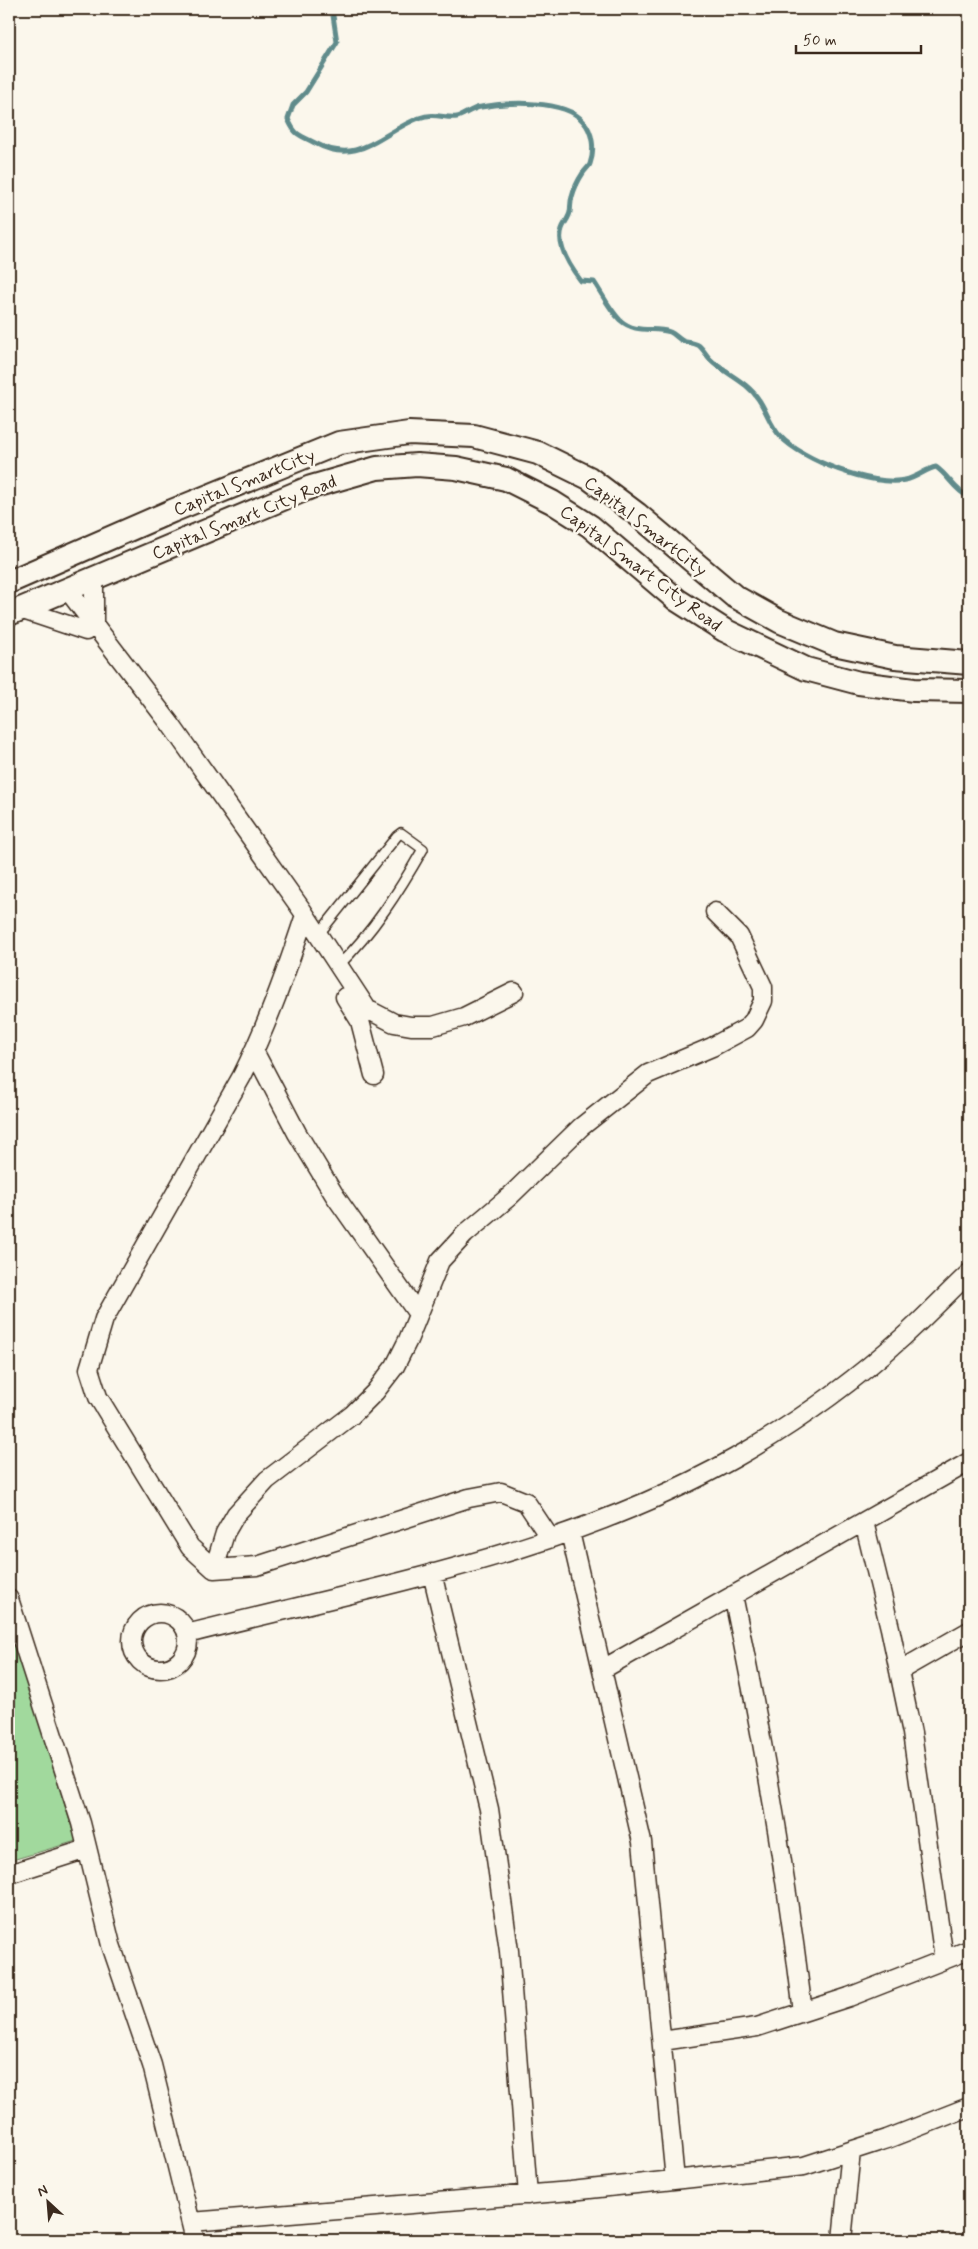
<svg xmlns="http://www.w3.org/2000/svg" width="978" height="2249" font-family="Mynerve,sans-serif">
  <rect width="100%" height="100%" fill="#fbf7ec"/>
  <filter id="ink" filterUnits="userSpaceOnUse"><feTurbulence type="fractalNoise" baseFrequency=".02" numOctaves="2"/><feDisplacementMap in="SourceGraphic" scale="10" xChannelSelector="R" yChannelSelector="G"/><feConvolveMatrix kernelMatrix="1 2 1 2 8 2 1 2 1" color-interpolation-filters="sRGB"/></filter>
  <g filter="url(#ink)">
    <!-- green -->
    <path fill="#a1d99d" stroke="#6e825e" d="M9,1627L76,1841L9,1861Z"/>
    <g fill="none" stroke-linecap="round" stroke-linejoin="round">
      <!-- stream -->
      <path stroke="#618b8b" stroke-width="5" d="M332,9L337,42L306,92L293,105L288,119C296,137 299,134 315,143C359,167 382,132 419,118C435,112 445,119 457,117C463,116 472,108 481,107C507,102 564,99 583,121C593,132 595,150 590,164C589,167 585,170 583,173C579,179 574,189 572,197C570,202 571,207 570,212C569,218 564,223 562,229C556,246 571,268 581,281L594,282C602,294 610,310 620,320C637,335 653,326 670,332C675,334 678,339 683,341C687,343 693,342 698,345C702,347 706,355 710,359C725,374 747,381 759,400C767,412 770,425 780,436C802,460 873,487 905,480C917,478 925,469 936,467C949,476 954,490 969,497"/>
      <!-- service casing -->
      <g stroke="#3b2a1e" stroke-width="12">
        <path id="service" d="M318,935L397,836L401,833L423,849C399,891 373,932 338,966"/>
      </g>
      <!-- minor casing -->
      <g stroke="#3b2a1e" stroke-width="21">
        <path id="minor" d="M67,589L171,725L302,910L367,1009L394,1023L411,1026H433L464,1017L514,992
          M20,609L86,631
          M94,624V578
          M305,915C287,970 268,1024 242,1076L104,1319L89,1369L98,1397L190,1547L214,1569L257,1566L469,1498L501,1492L526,1502L550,1538
          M345,997L360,1021L374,1075
          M254,1051L297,1133L335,1196L418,1314
          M864,1522L890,1628L912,1733L944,1959
          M570,1532L642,1842L675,2180
          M214,1569L225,1533L236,1514L267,1480L352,1415L375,1392L395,1366L408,1340L440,1261L465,1234L510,1196L581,1127L648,1074L712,1047L747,1028L754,1020L763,1001V987L739,936L715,912
          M432,1573L489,1809L509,1951L528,2195
          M733,1595C762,1733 786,1872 803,2012
          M9,1599L81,1823L111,1945L152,2065L195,2240
          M132 1641a28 28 0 1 1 56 0a28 28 0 1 1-56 0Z
          M187,1634C372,1587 567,1553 735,1458C793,1425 853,1382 903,1337C925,1317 947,1294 969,1273
          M603,1669L969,1462
          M899,1671L969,1631
          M9,1874L87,1849
          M662,2041L757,2027L849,1997L969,1950
          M191,2222L571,2191L804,2166L887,2139L969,2107
          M842,2240L851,2151"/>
      </g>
      <!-- tertiary casing -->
      <g stroke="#3b2a1e" stroke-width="26">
        <path id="tertiary" d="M9,582L172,511L339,443L409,433L474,436L538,453L589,478L637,514L734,596L779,621L834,644L895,657L969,663
          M9,614L311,487L377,468L417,465L456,468L506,479L552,502L590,526L677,600L724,630L806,669L859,683L914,690L969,691"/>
      </g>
      <!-- service -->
      <use href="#service" stroke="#fbf7ec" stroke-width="9"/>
      <!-- minor -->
      <use href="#minor" stroke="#fbf7ec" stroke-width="18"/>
      <!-- tertiary -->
      <use href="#tertiary" stroke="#fbf7ec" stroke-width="22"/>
    </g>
  </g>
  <g text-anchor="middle" stroke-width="5" stroke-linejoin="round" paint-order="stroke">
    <!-- street labels -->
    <g font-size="18" fill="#3b2a1e" stroke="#fbf7ec">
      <text transform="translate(244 482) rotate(-22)" y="6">Capital SmartCity</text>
      <text transform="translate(244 517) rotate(-22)" y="6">Capital Smart City Road</text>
      <text transform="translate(646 526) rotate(38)" y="6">Capital SmartCity</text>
      <text transform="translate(641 568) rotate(37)" y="6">Capital Smart City Road</text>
    </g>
  </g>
  <!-- margin -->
  <rect width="978" height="2249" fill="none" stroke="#fbf7ec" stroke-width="30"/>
  <rect x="15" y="15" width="948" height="2219" fill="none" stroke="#3b2a1e" stroke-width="2" filter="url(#ink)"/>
  <!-- north arrow -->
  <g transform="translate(48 2202) rotate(334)" stroke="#fbf7ec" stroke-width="4" paint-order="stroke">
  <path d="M0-4L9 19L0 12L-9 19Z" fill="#3b2a1e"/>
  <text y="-8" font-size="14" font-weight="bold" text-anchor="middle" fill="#3b2a1e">N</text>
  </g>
  <!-- scale -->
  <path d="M796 45v8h125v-8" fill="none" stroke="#3b2a1e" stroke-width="2.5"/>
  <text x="803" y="45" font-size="15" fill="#3b2a1e" stroke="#fbf7ec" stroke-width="4" paint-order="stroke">50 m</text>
</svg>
